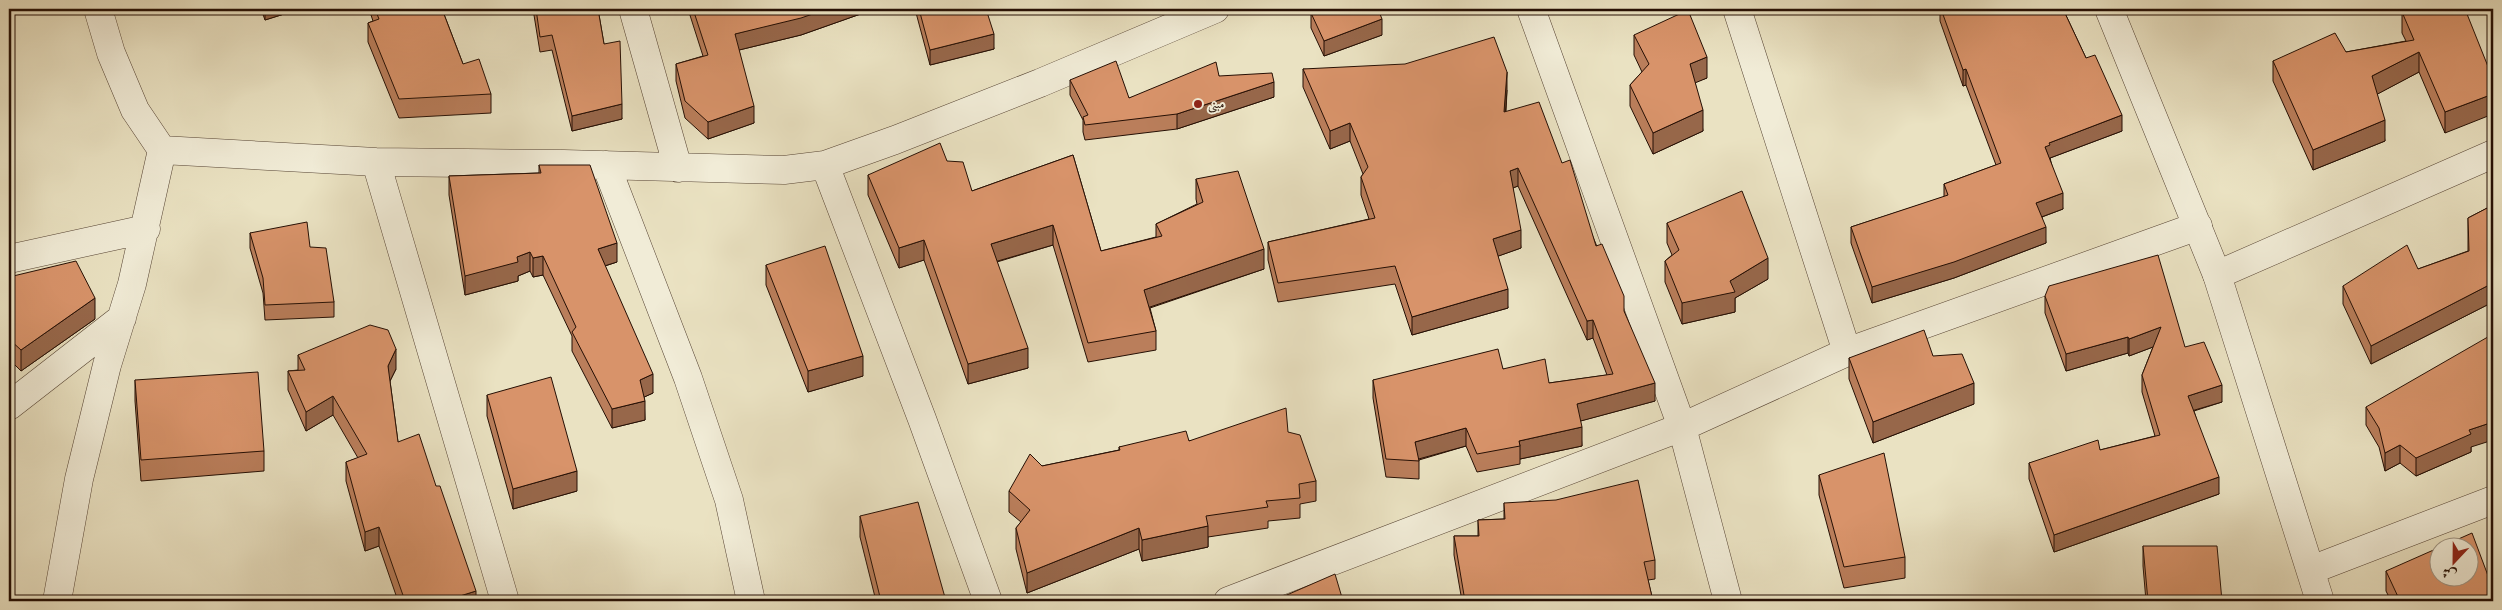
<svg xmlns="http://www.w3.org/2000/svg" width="2502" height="610" font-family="'Libre Caslon Text',Amiri,serif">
  <rect width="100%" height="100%" fill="#eae2c2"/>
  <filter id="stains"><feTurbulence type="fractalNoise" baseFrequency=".004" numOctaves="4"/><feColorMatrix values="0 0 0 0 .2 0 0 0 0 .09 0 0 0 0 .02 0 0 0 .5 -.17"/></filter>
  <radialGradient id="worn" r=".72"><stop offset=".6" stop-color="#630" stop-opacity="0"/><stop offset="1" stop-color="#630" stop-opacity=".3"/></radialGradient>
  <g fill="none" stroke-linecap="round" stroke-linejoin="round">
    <!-- minor casing -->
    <g stroke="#564434" stroke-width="29">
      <path id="minor" d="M98,9L111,53L135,110L162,150L376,162L564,164L784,170L825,165L895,140L1040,83L1215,9
        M633,9L678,168
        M1531,9L1682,427L1728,601
        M1737,9L1847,352
        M376,162L505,601
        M606,165L688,378L729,500L751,601
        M825,165L922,419L988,601
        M9,259L146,229
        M2217,275L2493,154
        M9,406L122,318
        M2311,570L2493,500
        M57,601L79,479L107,365L132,284L162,150
        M1228,601L1682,427L1847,352L2198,226"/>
    </g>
    <!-- tertiary casing -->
    <g stroke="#564434" stroke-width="29">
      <path id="tertiary" d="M2109,9L2217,275L2320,601"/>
    </g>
    <!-- minor -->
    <use href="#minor" stroke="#f1ecd7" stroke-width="28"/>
    <!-- tertiary -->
    <use href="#tertiary" stroke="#f1ecd7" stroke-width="28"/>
  </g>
  <!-- wall -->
  <path fill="#ba7e5b" stroke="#250f04" d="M261,9H300L265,20Z
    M369,9H442L463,64L491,94V113L399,118L368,42V23L373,21Z
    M533,9H598L604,44L622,119L572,131L552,50L540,52Z
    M688,9H869V11L801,35L739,50L754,123L708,139L685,118L676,81V64L703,56Z
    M915,9H986L994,49L930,65Z
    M1940,9H2063L2086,58L2122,131L2050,158L2063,209L2042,217L2046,243L1954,278L1872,303L1851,243V227L1944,197V184L1996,165L1966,85L1963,86L1940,21Z
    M2465,9L2445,133L2419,72L2377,94L2385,141L2313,170L2273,81V61L2346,52L2406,41L2402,33V12Z
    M1311,13L1382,35L1324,56L1311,28Z
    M1634,35L1707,78L1695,82L1703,131L1653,154L1630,106V85L1642,72L1634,55Z
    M1303,69L1507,90L1506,112L1562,163L1624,311L1655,401L1580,421L1582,446L1520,459V464L1477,472L1466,446L1419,460V479L1386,477L1373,398V380L1503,369L1549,383L1607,375L1593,338L1587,340L1518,186L1513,188L1521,248L1498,256L1508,308L1412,335L1395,284L1278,302L1268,260V242L1369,219L1361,195V177L1363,174L1350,141L1330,149L1303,87Z
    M1219,76L1274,97L1177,129L1085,140L1083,132V120L1070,95V80L1129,98Z
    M1073,155L1101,251L1156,237V224L1197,204L1196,199V179L1264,269L1150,308L1156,331V350L1088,362L1053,245L997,262L1028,368L968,384L924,260L899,268L868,195V175L947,161L972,191Z
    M539,165L617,262L605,266L653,393L644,397L645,420L612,428L572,351V336L543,275L533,277L530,271L518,276V281L465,295L449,195V176L539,173Z
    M2493,205V302L2371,364L2343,304V286L2418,269L2468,251V218Z
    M1667,223L1768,279L1735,298V312L1682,324L1665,282V261L1672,255L1667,243Z
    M250,233L310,247L334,302V317L265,320L263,293L250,248Z
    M766,265L863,376L808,392L766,285Z
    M9,277L95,319L21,371L9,359Z
    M2045,296L2185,347L2222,402L2194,411L2219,494L2054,552L2029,479V463L2100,450L2155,436L2142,392V375L2153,347L2129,356L2128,353L2066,371L2045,313Z
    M298,355L396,369L390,381L398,442L436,486L476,601H398L379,546L365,551L346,481V462L358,458L333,415L306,431L288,390V371L298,370Z
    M1933,356L1974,404L1873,443L1849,379V358Z
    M135,380L264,451V471L141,481L135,401Z
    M487,395L577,491L513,509L487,416Z
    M2366,407L2471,447V452L2416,476L2400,463L2385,471L2379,447L2366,425Z
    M1288,432L1316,481V501L1300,504V518L1268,521V528L1208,537V547L1142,561L1139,549L1027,593L1016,549V528L1021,522L1009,512V491L1042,466L1119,450V447Z
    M1819,475L1905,557V578L1844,588L1819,495Z
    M1504,503L1655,560V579L1648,580L1653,601H1462L1454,555V536H1478V520L1504,519Z
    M860,516L946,601H876L860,537Z
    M2143,546L2222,601H2146L2143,566Z
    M2386,571L2493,601H2391L2386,591Z"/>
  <!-- shaded-wall -->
  <path fill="#97674a" stroke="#250f04" d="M265,9H300L265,20Z
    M827,9H869V11L801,35L735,51V34Z
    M1382,19V35L1324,56V41Z
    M994,34V49L930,65V50Z
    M2419,52V72L2372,97V76Z
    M1707,57V78L1690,85V64Z
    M1966,69V85L1963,86V70Z
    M1507,72V90L1504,130V112Z
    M1274,82V97L1177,129V114Z
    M2493,94V114L2445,133V112Z
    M622,104V119L572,131V116Z
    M754,106V123L708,139V122Z
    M1703,110V131L1653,154V133Z
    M2122,115V131L2050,158V161L2045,147L2049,143Z
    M2385,120V141L2313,170V150Z
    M1350,123V141L1330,149V131Z
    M1518,168V186L1510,189V171Z
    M2063,193V209L2036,219V203Z
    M1053,225V245L991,263V244Z
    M2046,227V243L1954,278L1872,303V287Z
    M1521,230V248L1493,258V239Z
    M924,240V260L899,268V248Z
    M617,243V262L598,268V249Z
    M1264,249V269L1144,309V290Z
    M530,252V271L518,276V281L465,295V276Z
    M543,256V275L533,277V258Z
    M1768,258V279L1735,298V312L1682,324V303L1730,281Z
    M2493,283V302L2371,364V346Z
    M1508,289V308L1412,335V317Z
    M95,298V319L21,371V350Z
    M1593,320V338L1587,340V321Z
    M2161,327V344L2129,356V339Z
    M2128,337V353L2066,371V354Z
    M1028,348V368L968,384V364Z
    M396,349V369L388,385V366Z
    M863,356V376L808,392V371Z
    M653,374V393L640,399V380Z
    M1655,383V401L1577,422V404Z
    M1974,383V404L1873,443V422Z
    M2222,385V402L2188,412V396Z
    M333,396V415L306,431V412Z
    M645,401V420L612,428V409Z
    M2493,422V440L2471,447V452L2416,476V458L2469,430Z
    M1582,427V446L1520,459V446L1519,441Z
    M1466,428V446L1415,460V442Z
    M2400,445V463L2385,471V453Z
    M577,471V491L513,509V489Z
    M2219,477V494L2054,552V535Z
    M1208,526V547L1142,561V540Z
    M379,527V546L365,551V532Z
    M1139,528V549L1027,593V573Z
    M476,591V601H444Z"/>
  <!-- building -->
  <path fill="#d8936a" stroke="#250f04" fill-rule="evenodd" d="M375,9H442L463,64L479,59L491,94L399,99L368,23L379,19Z
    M536,9H598L604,44L620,41L622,104L572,116L552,35L540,37Z
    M693,9H827L801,18L735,34L754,106L708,122L685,101L676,64L708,55Z
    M919,9H986L994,34L930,50Z
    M1322,9H1378L1382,19L1324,41L1311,13Z
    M1941,9H2063L2086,58L2095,55L2122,115L2049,143L2050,145L2045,147L2063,193L2036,203L2046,227L1954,262L1872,287L1851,227L1948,195L1944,184L2001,163L1966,69L1963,70Z
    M2412,9H2465L2493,79V94L2445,112L2419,52L2372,76L2385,120L2313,150L2273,61L2335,33L2346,52L2414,40L2402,12Z
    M1688,10L1707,57L1690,64L1703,110L1653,133L1630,85L1649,64L1634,35Z
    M1494,37L1507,72L1504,112L1539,102L1562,163L1570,160L1596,246L1602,244L1624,296V311L1655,383L1577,404L1582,427L1519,441L1520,446L1477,454L1466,428L1415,442L1419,461L1386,459L1373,380L1498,349L1503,369L1545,359L1549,383L1613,374L1593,320L1587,321L1518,168L1510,171L1521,230L1493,239L1508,289L1412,317L1395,266L1278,283L1268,242L1375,218L1361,177L1368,167L1350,123L1330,131L1303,69L1405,64Z
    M1116,61L1129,98L1216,62L1219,76L1272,73L1274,82L1177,114L1085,125L1083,117L1088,115L1070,80Z
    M940,143L947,161L963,162L972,191L1073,155L1101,251L1162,236L1156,224L1203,202L1196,179L1238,171L1264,249L1144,290L1156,331L1088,343L1053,225L991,244L1028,348L968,364L924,240L899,248L868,175Z
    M539,165H590L617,243L598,249L653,374L640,380L645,401L612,409L572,332L576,327L543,256L533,258L530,252L517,257L518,262L465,276L449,176L541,173Z
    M1742,191L1768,258L1730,281L1735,292L1682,303L1665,261L1679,250L1667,223Z
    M2493,205V283L2371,346L2343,286L2407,245L2418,269L2469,251L2468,218Z
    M307,222L310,247L326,248L334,302L265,305L263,278L250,233Z
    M825,246L863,356L808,371L766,265Z
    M2158,255L2185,347L2204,342L2222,385L2188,396L2219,477L2054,535L2029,463L2098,440L2100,450L2160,435L2142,375L2161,327L2129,339L2128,337L2066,354L2045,296L2049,286Z
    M76,261L95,298L21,350L9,339V277Z
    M370,325L388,330L396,349L388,366L398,442L419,434L436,486H440L476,591L444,601H405L379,527L365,532L346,462L367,454L333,396L306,412L288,371L305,370L298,355Z
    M1924,330L1933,356L1962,354L1974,383L1873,422L1849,358Z
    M2493,334V422L2469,430L2471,434L2416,458L2400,445L2385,453L2379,428L2366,407Z
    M258,372L264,451L141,460L135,380Z
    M551,377L577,471L513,489L487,395Z
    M1286,408L1288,432L1300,435L1316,481L1299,484L1300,498L1266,501L1268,507L1206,516L1208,526L1142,540L1139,528L1027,573L1016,528L1030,510L1009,491L1030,454L1042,466L1120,450L1119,447L1186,431L1189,441Z
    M1884,453L1905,557L1844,567L1819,475Z
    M1638,480L1655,560L1644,562L1653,601H1465L1454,536H1479L1478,520L1505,519L1504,503L1556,500Z
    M918,502L946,601H881L860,516Z
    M2472,533L2493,589V599L2488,601H2400L2386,571ZM2440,548H2470V578H2440Z
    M2143,546H2217L2222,601H2148Z
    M1335,574L1343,601H1273Z"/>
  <!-- markers -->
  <circle fill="#8f2418" stroke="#f1ecd7" stroke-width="2" cx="1198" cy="104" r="5"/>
  <g text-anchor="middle" stroke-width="4" stroke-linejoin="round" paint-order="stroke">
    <!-- poi labels -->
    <g font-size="12" fill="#250f04" stroke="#f1ecd7" text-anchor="start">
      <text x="1208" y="108">مبنى</text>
    </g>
  </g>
  <!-- margin -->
  <rect width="2502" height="610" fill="none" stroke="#eae2c2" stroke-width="30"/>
  <rect x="10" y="10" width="2482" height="590" fill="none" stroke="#250f04" stroke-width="2.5"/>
  <rect x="15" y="15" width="2472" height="580" fill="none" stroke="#250f04"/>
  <!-- north arrow -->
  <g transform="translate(2454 562) rotate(202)"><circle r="24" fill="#f1ecd7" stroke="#9f9483"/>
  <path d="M0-4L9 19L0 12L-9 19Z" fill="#8f2418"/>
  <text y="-8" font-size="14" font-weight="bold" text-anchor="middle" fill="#250f04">ش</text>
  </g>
  <rect width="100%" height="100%" filter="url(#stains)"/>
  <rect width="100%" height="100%" fill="url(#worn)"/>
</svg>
